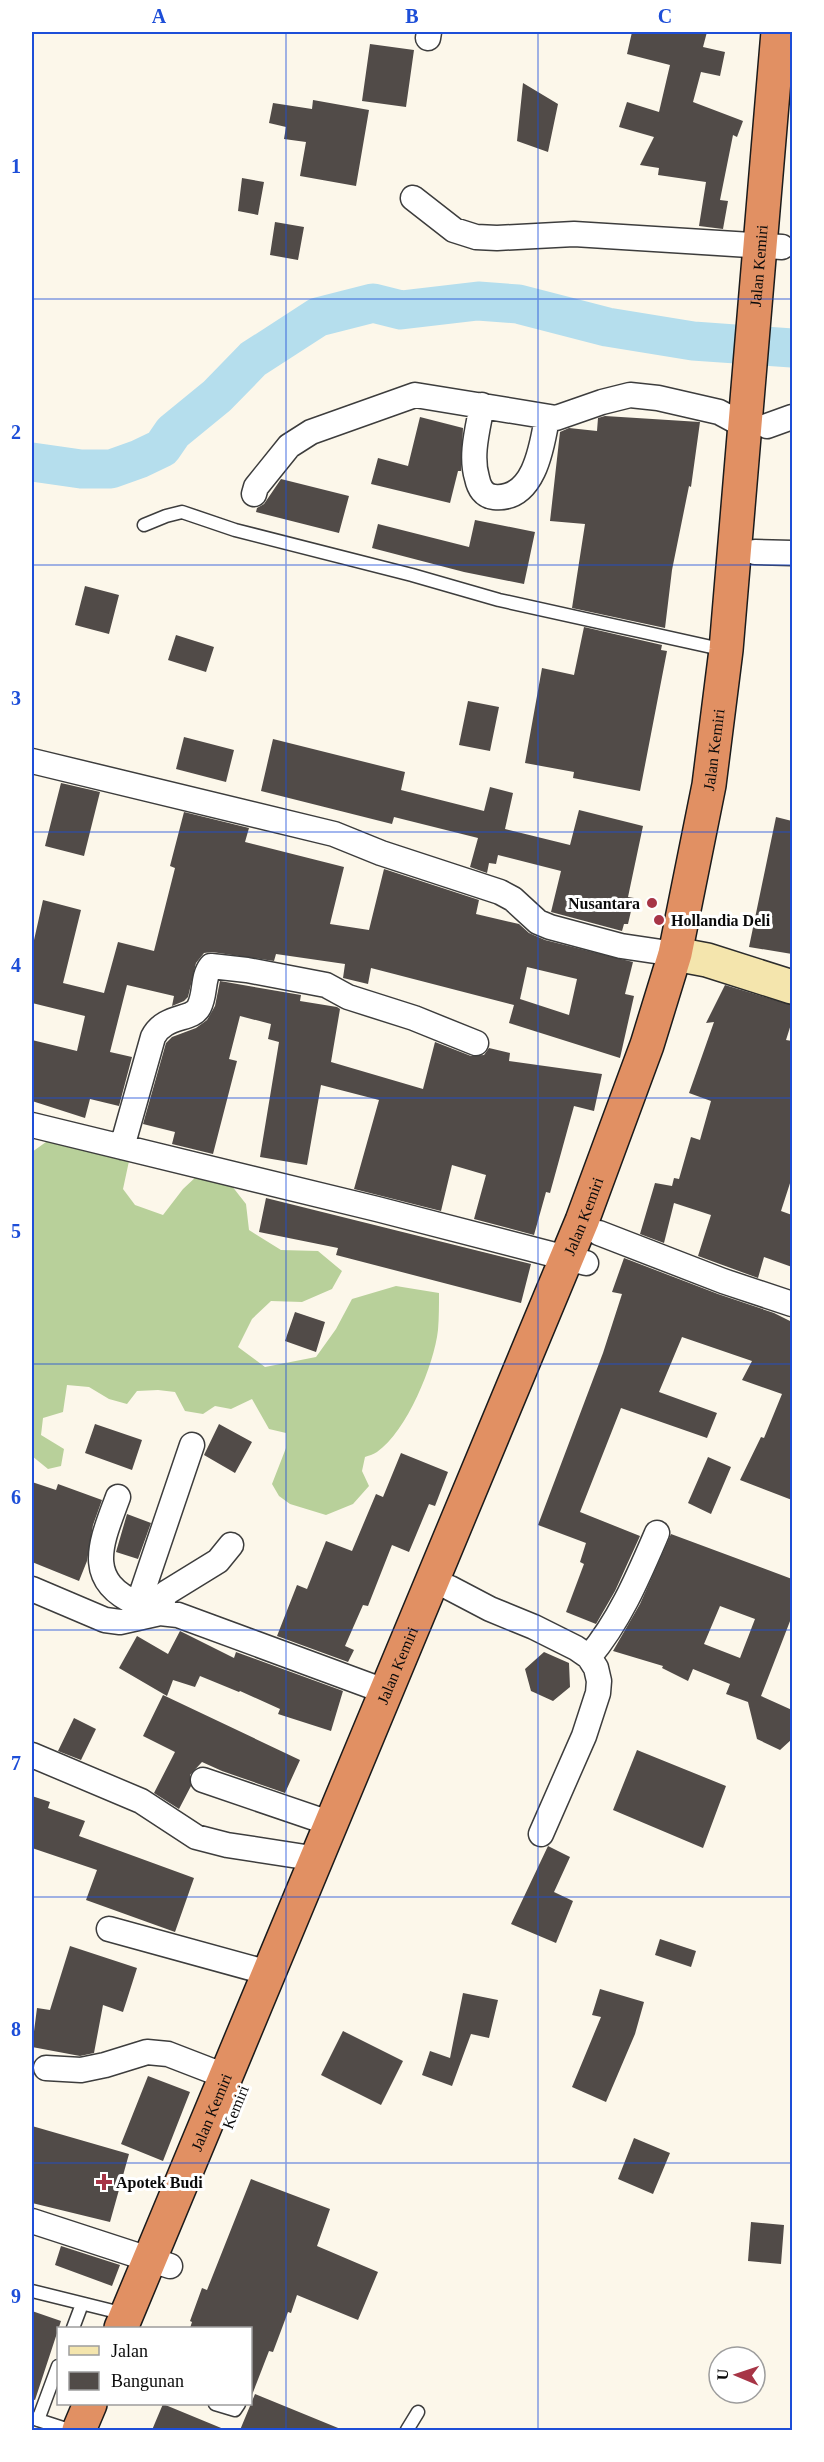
<svg xmlns="http://www.w3.org/2000/svg" width="824" height="2462" font-family="Georgia,serif">
  <rect width="100%" height="100%" fill="#fcf7ea"/>
  <!-- forest -->
  <path fill="#b8d09a" d="M53,1137L81,1150H103L129,1161L123,1189L135,1205L163,1215L183,1189L198,1175L228,1181L246,1204L249,1230L281,1250L318,1251L342,1271L332,1289L302,1302L271,1301L252,1319L238,1347L265,1367L316,1357L336,1329L352,1299L396,1286L439,1293C439,1305 439,1318 438,1330C434,1365 407,1431 377,1452C374,1454 368,1456 365,1457L362,1471L369,1486L353,1504L326,1515L290,1504L279,1496L272,1484L286,1448V1433L269,1429L252,1399L231,1409L215,1406L203,1414L185,1411L175,1392L158,1390L137,1391L127,1404L109,1399L89,1387L67,1385L63,1412L43,1418L41,1435L64,1449L61,1466L48,1469L32,1456V1152Z"/>
  <g fill="none" stroke-linecap="round" stroke-linejoin="round">
    <!-- river -->
    <path stroke="#b5deed" stroke-width="39" d="M32,462L81,469H111L139,459L162,448L173,432L217,396L253,359L318,317L373,303L401,310L478,301L518,304L607,327L693,341L792,348"/>
  </g>
  <!-- building -->
  <path fill="#514b48" fill-rule="evenodd" d="M632,32H707L703,47L725,52L720,76L701,72L693,102L743,121L737,137L733,135L720,200L728,201L723,229L699,226L706,182L658,175L659,168L640,165L654,137L619,127L627,102L659,112L670,65L627,54Z
    M370,44L414,50L406,107L362,101Z
    M523,83L558,104L548,152L517,141Z
    M313,100L369,110L356,186L300,176L306,142L284,139L286,127L269,123L273,103L312,109Z
    M242,178L264,182L258,215L238,211Z
    M275,222L304,227L298,260L270,255Z
    M605,416L700,422L691,487L689,486L672,570L665,628L572,608L585,524L550,521L560,432L569,428L597,431L598,418Z
    M420,417L463,428L461,471H458L450,503L371,484L378,458L408,466Z
    M281,479L349,496L339,533L256,512L257,508L264,504Z
    M475,520L535,532L524,584L464,572L372,548L378,524L469,547Z
    M85,586L119,595L109,634L75,625Z
    M584,627L662,645L661,650L667,651L640,791L573,778L574,772L525,763L542,668L574,675Z
    M176,635L214,647L206,672L168,660Z
    M468,701L499,707L490,751L459,745Z
    M184,737L234,750L226,782L176,769Z
    M273,739L405,772L401,790L484,811L490,787L513,793L505,829L570,845L579,810L643,826L628,897L634,898L628,924H624L622,931L551,912L561,871L498,855L496,864L489,863L487,873L470,867L478,838L394,817L392,824L261,791Z
    M61,783L100,792L84,856L45,846Z
    M184,812L249,828L245,842L344,867L330,924L369,930L384,869L479,900L476,914L519,924L529,933L545,940L633,962L625,994L634,996L620,1058L509,1023L514,1005L371,968L368,984L343,978L345,964L276,954L274,961L212,952L204,953L196,963L188,997L184,1001L172,1006L174,996L127,985L110,1052L132,1057L119,1106L90,1099L85,1118L32,1101V1040L77,1051L85,1016L32,1003V949L43,900L81,910L63,983L104,993L118,942L154,951L175,868L170,866ZM527,967L577,979L569,1015L520,999Z
    M776,817L792,821V954L749,947Z
    M220,981L301,995L300,1001L337,1007L340,1009L331,1062L423,1089L435,1042L471,1056L484,1055L489,1048L510,1053L509,1061L602,1074L594,1111L574,1106L550,1193L546,1192L534,1235L474,1219L486,1175L452,1165L441,1211L354,1189L379,1100L321,1085L307,1165L260,1157L279,1042L268,1039L271,1024L240,1016L229,1059L237,1061L213,1154L172,1144L175,1132L143,1124L166,1043L172,1037L196,1028L207,1020L215,1006Z
    M725,985L792,1005V1021L786,1040L792,1041V1177L781,1211L792,1215V1267L764,1257L758,1278L698,1256L711,1215L674,1203L664,1243L640,1234L655,1183L672,1186L674,1178L679,1179L691,1137L700,1140L711,1101L689,1093L714,1022L706,1023Z
    M266,1198L531,1264L521,1303L336,1255L338,1248L259,1232Z
    M624,1258L718,1294L774,1313L792,1322V1500L740,1480L761,1437L764,1438L782,1394L742,1380L752,1361L682,1337L659,1392L717,1413L707,1438L621,1408L580,1512L640,1536L615,1591L596,1624L566,1612L584,1564L580,1562L586,1543L538,1525L603,1353L622,1294L612,1292Z
    M295,1312L325,1322L316,1352L285,1341Z
    M95,1424L142,1440L132,1470L85,1453Z
    M219,1424L252,1442L235,1473L204,1455Z
    M401,1453L448,1472L435,1506L429,1504L409,1552L392,1545L368,1606L363,1605L345,1646L354,1650L348,1662L277,1636L297,1585L307,1589L326,1541L352,1551L376,1494L383,1497Z
    M708,1457L731,1467L711,1514L688,1503Z
    M32,1482L56,1490L58,1484L102,1500L93,1525L87,1561L79,1581L32,1562Z
    M127,1514L151,1523L138,1559L116,1552Z
    M671,1534L792,1579V1616L761,1696L792,1710V1739L780,1750L757,1739L748,1702L726,1694L730,1684L693,1669L688,1681L662,1668L663,1666L613,1651L640,1604ZM720,1606L755,1619L740,1658L704,1644Z
    M180,1631L234,1658L236,1652L343,1691L331,1731L278,1714L280,1709L240,1691L239,1692L200,1676L195,1687L173,1680L167,1696L119,1668L137,1636L168,1654Z
    M544,1652L569,1663L570,1687L553,1701L531,1691L525,1669Z
    M163,1695L300,1760L285,1793L222,1771L202,1762L190,1775L191,1786L179,1809L154,1793L175,1752L143,1736Z
    M74,1718L96,1729L81,1760L58,1751Z
    M637,1750L726,1786L703,1848L613,1810Z
    M32,1796L50,1802L48,1808L85,1821L79,1836L194,1878L175,1932L86,1900L97,1870L32,1848Z
    M548,1846L570,1857L554,1892L573,1901L556,1943L511,1924Z
    M660,1939L696,1951L691,1967L655,1955Z
    M70,1946L137,1968L123,2012L103,2005L94,2053L80,2056L32,2047L37,2008L50,2010Z
    M600,1989L644,2002L635,2034L606,2102L572,2087L601,2017L592,2015Z
    M463,1993L498,2000L489,2038L471,2034L452,2086L422,2075L430,2051L450,2058Z
    M343,2031L403,2061L381,2105L321,2075Z
    M148,2076L190,2092L163,2161L121,2144Z
    M32,2126L129,2154L110,2222L32,2203Z
    M634,2138L670,2153L653,2194L618,2179Z
    M251,2179L330,2209L317,2246L378,2272L358,2320L297,2295L291,2313L288,2312L273,2352L269,2351L252,2395L250,2328H190L192,2322L190,2321L202,2288L207,2290Z
    M751,2222L784,2225L781,2264L748,2261Z
    M61,2246L120,2265L112,2286L55,2265Z
    M32,2311L61,2321L35,2400L32,2399Z
    M255,2394L343,2430H240Z
    M163,2404L226,2430H152Z"/>
  <g fill="none" stroke-linecap="round" stroke-linejoin="round">
    <!-- lane casing -->
    <g stroke="#3d3d3d" stroke-width="15">
      <path id="lane" d="M144,525L166,516L182,512L235,530L412,575L499,600L725,650
        M32,2291L125,2314
        M73,2328L82,2304
        M215,2404L235,2410L239,2404
        M32,2418L69,2430
        M38,2420L58,2366
        M407,2430L418,2412"/>
    </g>
    <!-- street casing -->
    <g stroke="#3d3d3d" stroke-width="27">
      <path id="street" d="M428,38L429,32
        M413,198L454,230L476,237L497,238L574,234L782,247
        M482,405C478,428 470,455 477,478C479,488 484,496 494,497C534,501 542,447 547,418
        M767,426L792,417
        M254,494L256,487L289,446L311,432L415,395L556,418L602,402L630,395L658,398L719,412L745,426
        M755,552L792,553
        M32,761L334,834L381,853L500,892L513,899L538,922L550,927L621,946L675,954
        M32,1125L377,1209L586,1263
        M122,1147L153,1037C165,1014 192,1021 199,1007C206,994 202,977 211,966L247,970L326,985L348,997L414,1018L476,1043
        M599,1233L723,1281L792,1304
        M118,1497C102,1541 82,1580 138,1604
        M450,1588L490,1609L534,1627L576,1648L589,1657L596,1668L599,1681L598,1693L584,1736L541,1834
        M32,1589L105,1620L120,1622L160,1613L178,1615L387,1692
        M157,1613L166,1593L218,1561L231,1545
        M133,1619L192,1445
        M589,1657C620,1620 638,1577 657,1533
        M32,1755L141,1801L196,1837L227,1845L318,1859
        M203,1780L332,1824
        M109,1929L269,1973
        M46,2068L81,2070L105,2065L147,2052L168,2054L225,2076
        M32,2221L170,2266"/>
    </g>
    <!-- secondary casing -->
    <g stroke="#2c2c2c" stroke-width="36">
      <path id="secondary" d="M675,954L707,960L792,987"/>
    </g>
    <!-- highway casing -->
    <g stroke="#1b1b1b" stroke-width="36">
      <g id="highway">
        <path id="s1" d="M121,2328L582,1221L647,1045L675,954L709,785L726,650L778,32"/>
        <path d="M79,2430L90,2404"/>
      </g>
    </g>
    <!-- lane -->
    <use href="#lane" stroke="#fff" stroke-width="12"/>
    <!-- street -->
    <use href="#street" stroke="#fff" stroke-width="24"/>
    <!-- secondary -->
    <use href="#secondary" stroke="#f4e5ad" stroke-width="33"/>
    <!-- highway -->
    <use href="#highway" stroke="#e19063" stroke-width="33"/>
  </g>
  <!-- grid -->
  <path fill="none" stroke="#1d4ed8" stroke-width="1.5" stroke-opacity="0.55" d="M286,32V2430M538,32V2430M32,299H792M32,565H792M32,832H792M32,1098H792M32,1364H792M32,1630H792M32,1897H792M32,2163H792"/>
  <!-- markers -->
  <g fill="#a73546" stroke="#fff" stroke-width="2">
    <circle cx="652" cy="903" r="6"/>
    <circle cx="659" cy="920" r="6"/>
    <path d="M101 2173h6v6h6v6h-6v6h-6v-6h-6v-6h6z"/>
  </g>
  <g text-anchor="middle" stroke-width="6" stroke-linejoin="round" paint-order="stroke">
    <!-- street labels -->
    <g font-size="16" fill="#0a0a0a" stroke="#fff">
      <text dy="6" stroke="none"><textPath href="#s1" startOffset="2176">Jalan Kemiri</textPath></text>
      <text dy="6" stroke="none"><textPath href="#s1" startOffset="1690">Jalan Kemiri</textPath></text>
      <text dy="6" stroke="none"><textPath href="#s1" startOffset="1204">Jalan Kemiri</textPath></text>
      <text dy="6" stroke="none"><textPath href="#s1" startOffset="718">Jalan Kemiri</textPath></text>
      <text transform="translate(235 2107) rotate(-68)" y="6">Kemiri</text>
      <text dy="6" stroke="none"><textPath href="#s1" startOffset="234">Jalan Kemiri</textPath></text>
    </g>
    <!-- poi labels -->
    <g font-size="16" font-weight="bold" fill="#0a0a0a" stroke="#fff" text-anchor="start">
      <text x="640" y="909" text-anchor="end">Nusantara</text>
      <text x="671" y="926">Hollandia Deli</text>
      <text x="116" y="2188">Apotek Budi</text>
    </g>
  </g>
  <!-- border -->
  <rect width="824" height="2462" fill="none" stroke="#ffffff" stroke-width="66"/>
  <!-- legend -->
  <rect x="57" y="2327" width="195" height="78" fill="#ffffff" stroke="#9d9d9d" stroke-width="1.5"/>
  <rect x="69" y="2346" width="30" height="9" fill="#f4e5ad" stroke="#9d9d9d" stroke-width="1.5"/>
  <text x="111" y="2357" font-size="18" fill="#0a0a0a">Jalan</text>
  <rect x="69" y="2372" width="30" height="18" fill="#514b48" stroke="#9d9d9d" stroke-width="1.5"/>
  <text x="111" y="2387" font-size="18" fill="#0a0a0a">Bangunan</text>
  <!-- north arrow -->
  <g transform="translate(737 2375) rotate(272)"><circle r="28" fill="#ffffff" stroke="#9d9d9d" stroke-width="1.5"/>
  <path d="M0-4.5L10 22L0 15L-10 22Z" fill="#a73546"/>
  <text y="-9" font-size="16" font-weight="bold" text-anchor="middle" fill="#0a0a0a">U</text>
  </g>
  <rect x="33" y="33" width="758" height="2396" fill="none" stroke="#1d4ed8" stroke-width="2"/>
  <g font-size="20" text-anchor="middle" font-weight="bold" fill="#1d4ed8">
    <text x="159" y="23">A</text>
    <text x="412" y="23">B</text>
    <text x="665" y="23">C</text>
    <text x="16" y="173">1</text>
    <text x="16" y="439">2</text>
    <text x="16" y="705">3</text>
    <text x="16" y="972">4</text>
    <text x="16" y="1238">5</text>
    <text x="16" y="1504">6</text>
    <text x="16" y="1770">7</text>
    <text x="16" y="2036">8</text>
    <text x="16" y="2303">9</text>
  </g>
</svg>
